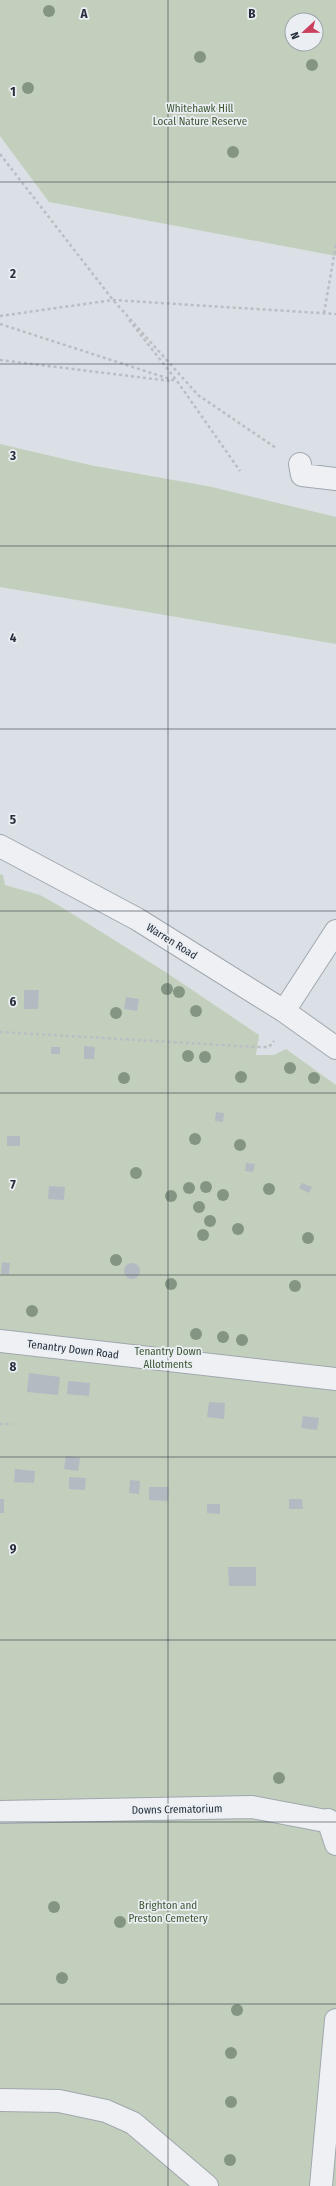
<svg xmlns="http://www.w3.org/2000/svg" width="336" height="2186" font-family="'Fira Sans Condensed',sans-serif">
  <rect width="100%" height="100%" fill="#dbe0e6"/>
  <!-- green -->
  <path fill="#c3cfbd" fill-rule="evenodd" d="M0,0H336V256L49,202L0,136ZM292,20H316V44H292Z
    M0,444L90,465L212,487L336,517V644L0,587Z
    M0,874L3,875L5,885L40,895L58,905L167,973L259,1035L256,1055H274L286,1049L336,1085V2186H0Z"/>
  <!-- building -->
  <path fill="#b3bac2" d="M24,990H39L38,1009H24Z
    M126,997L139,999L137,1011L124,1009Z
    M84,1046L95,1047L94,1059H84Z
    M51,1047H60V1054H51Z
    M216,1112L224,1113L223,1122L215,1121Z
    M7,1136H20V1146H7Z
    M246,1163L255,1164L253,1172L245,1171Z
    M302,1183L312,1187L309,1193L299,1188Z
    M49,1186L65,1187L64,1200L48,1199Z
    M2,1262L10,1263L9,1274H1Z
    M124 1271a8 8 0 1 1 16 0a8 8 0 1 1-16 0Z
    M29,1373L60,1377L58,1395L27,1392Z
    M68,1381L90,1383L89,1396L67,1394Z
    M209,1402L225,1403L224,1419L207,1417Z
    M303,1416L319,1418L317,1430L301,1428Z
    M66,1456L80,1458L78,1471L64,1469Z
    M15,1469L35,1471L34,1483L14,1482Z
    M69,1477L86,1478L85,1490L69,1489Z
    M130,1480L140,1481L139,1494L129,1493Z
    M149,1487H169L168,1501L149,1500Z
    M0,1499H4V1513H0Z
    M289,1499H302L303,1509H289Z
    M207,1504H220V1514L207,1513Z
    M228,1567H256V1586H229Z"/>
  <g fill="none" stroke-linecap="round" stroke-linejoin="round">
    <!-- minor casing -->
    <g stroke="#a1a7af" stroke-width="24">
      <path id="minor" d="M300,464L302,475L336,479
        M0,846L137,919L284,1011L336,1048
        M284,1011L336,931
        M0,1341L336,1379
        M0,1812L252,1807L336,1823
        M328,1820L336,1844
        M0,2100L59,2101L106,2111L133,2123L207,2186
        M321,2186L336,2020"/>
    </g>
    <!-- path -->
    <path stroke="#babec4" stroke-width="2.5" stroke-dasharray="3 3" stroke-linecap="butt" d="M0,154L113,300L198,395L276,448
      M324,313L336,244
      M0,316L113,300L336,314
      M129,320L177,381L240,471
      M0,324L176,381
      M0,360L170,381
      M0,1032L257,1047H269L274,1041
      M0,1424H13"/>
    <!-- minor -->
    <use href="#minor" stroke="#eef0f4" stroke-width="22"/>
  </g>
  <!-- trees -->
  <g fill="#849584">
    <circle cx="49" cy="11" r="6"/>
    <circle cx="200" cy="57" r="6"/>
    <circle cx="312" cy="65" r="6"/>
    <circle cx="28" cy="88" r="6"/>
    <circle cx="233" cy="152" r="6"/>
    <circle cx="167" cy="989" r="6"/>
    <circle cx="179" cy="992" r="6"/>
    <circle cx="196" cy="1011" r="6"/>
    <circle cx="116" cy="1013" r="6"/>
    <circle cx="188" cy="1056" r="6"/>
    <circle cx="205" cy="1057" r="6"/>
    <circle cx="290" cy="1068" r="6"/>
    <circle cx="241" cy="1077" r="6"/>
    <circle cx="124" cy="1078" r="6"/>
    <circle cx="314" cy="1078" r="6"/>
    <circle cx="195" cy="1139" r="6"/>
    <circle cx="240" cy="1145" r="6"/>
    <circle cx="136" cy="1173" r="6"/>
    <circle cx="206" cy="1187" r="6"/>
    <circle cx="189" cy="1188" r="6"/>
    <circle cx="269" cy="1189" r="6"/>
    <circle cx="223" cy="1195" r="6"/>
    <circle cx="171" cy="1196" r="6"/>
    <circle cx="199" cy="1207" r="6"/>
    <circle cx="210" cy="1221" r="6"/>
    <circle cx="238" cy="1229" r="6"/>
    <circle cx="203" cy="1235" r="6"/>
    <circle cx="308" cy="1238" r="6"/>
    <circle cx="116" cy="1260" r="6"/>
    <circle cx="171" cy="1284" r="6"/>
    <circle cx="295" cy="1286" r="6"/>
    <circle cx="32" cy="1311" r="6"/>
    <circle cx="196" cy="1334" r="6"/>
    <circle cx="223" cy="1337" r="6"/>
    <circle cx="242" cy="1340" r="6"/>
    <circle cx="279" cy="1778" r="6"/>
    <circle cx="54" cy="1907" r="6"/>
    <circle cx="120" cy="1922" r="6"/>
    <circle cx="62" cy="1978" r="6"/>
    <circle cx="237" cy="2010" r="6"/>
    <circle cx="231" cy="2053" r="6"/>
    <circle cx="231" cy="2102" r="6"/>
    <circle cx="230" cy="2160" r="6"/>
  </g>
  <!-- grid -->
  <path fill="none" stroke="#262f3b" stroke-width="1" stroke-opacity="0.55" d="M168,0V2186M0,182H336M0,364H336M0,546H336M0,729H336M0,911H336M0,1093H336M0,1275H336M0,1457H336M0,1640H336M0,1822H336M0,2004H336"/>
  <g text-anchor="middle" stroke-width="3.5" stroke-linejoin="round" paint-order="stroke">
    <!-- park labels -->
    <g font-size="11" fill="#3c5733" stroke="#ebeff3">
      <text x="200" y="112">Whitehawk Hill<tspan x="200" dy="13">Local Nature Reserve</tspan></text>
      <text x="168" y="1355">Tenantry Down<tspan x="168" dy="13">Allotments</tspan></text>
      <text x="168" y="1909">Brighton and<tspan x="168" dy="13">Preston Cemetery</tspan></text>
    </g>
    <!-- street labels -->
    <g font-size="11" fill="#262f3b" stroke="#ebeff3">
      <text transform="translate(172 941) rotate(32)" y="4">Warren Road</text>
      <text transform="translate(73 1349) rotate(7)" y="4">Tenantry Down Road</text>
      <text transform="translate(177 1809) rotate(-1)" y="4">Downs Crematorium</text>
    </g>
  </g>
  <g font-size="13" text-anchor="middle" font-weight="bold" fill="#262f3b" stroke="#ebeff3" stroke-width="3.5" stroke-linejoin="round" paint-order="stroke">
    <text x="84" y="18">A</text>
    <text x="252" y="18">B</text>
    <text x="13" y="96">1</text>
    <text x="13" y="278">2</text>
    <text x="13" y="460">3</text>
    <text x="13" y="642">4</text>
    <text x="13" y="824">5</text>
    <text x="13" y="1006">6</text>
    <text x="13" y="1189">7</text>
    <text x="13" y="1371">8</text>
    <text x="13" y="1553">9</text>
  </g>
  <!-- north arrow -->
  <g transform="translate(304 32) rotate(248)"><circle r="19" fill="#ebeff3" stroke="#9ca2a9"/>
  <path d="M0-3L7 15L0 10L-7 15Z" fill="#ca415e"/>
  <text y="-6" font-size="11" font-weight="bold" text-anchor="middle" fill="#262f3b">N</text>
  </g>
</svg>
